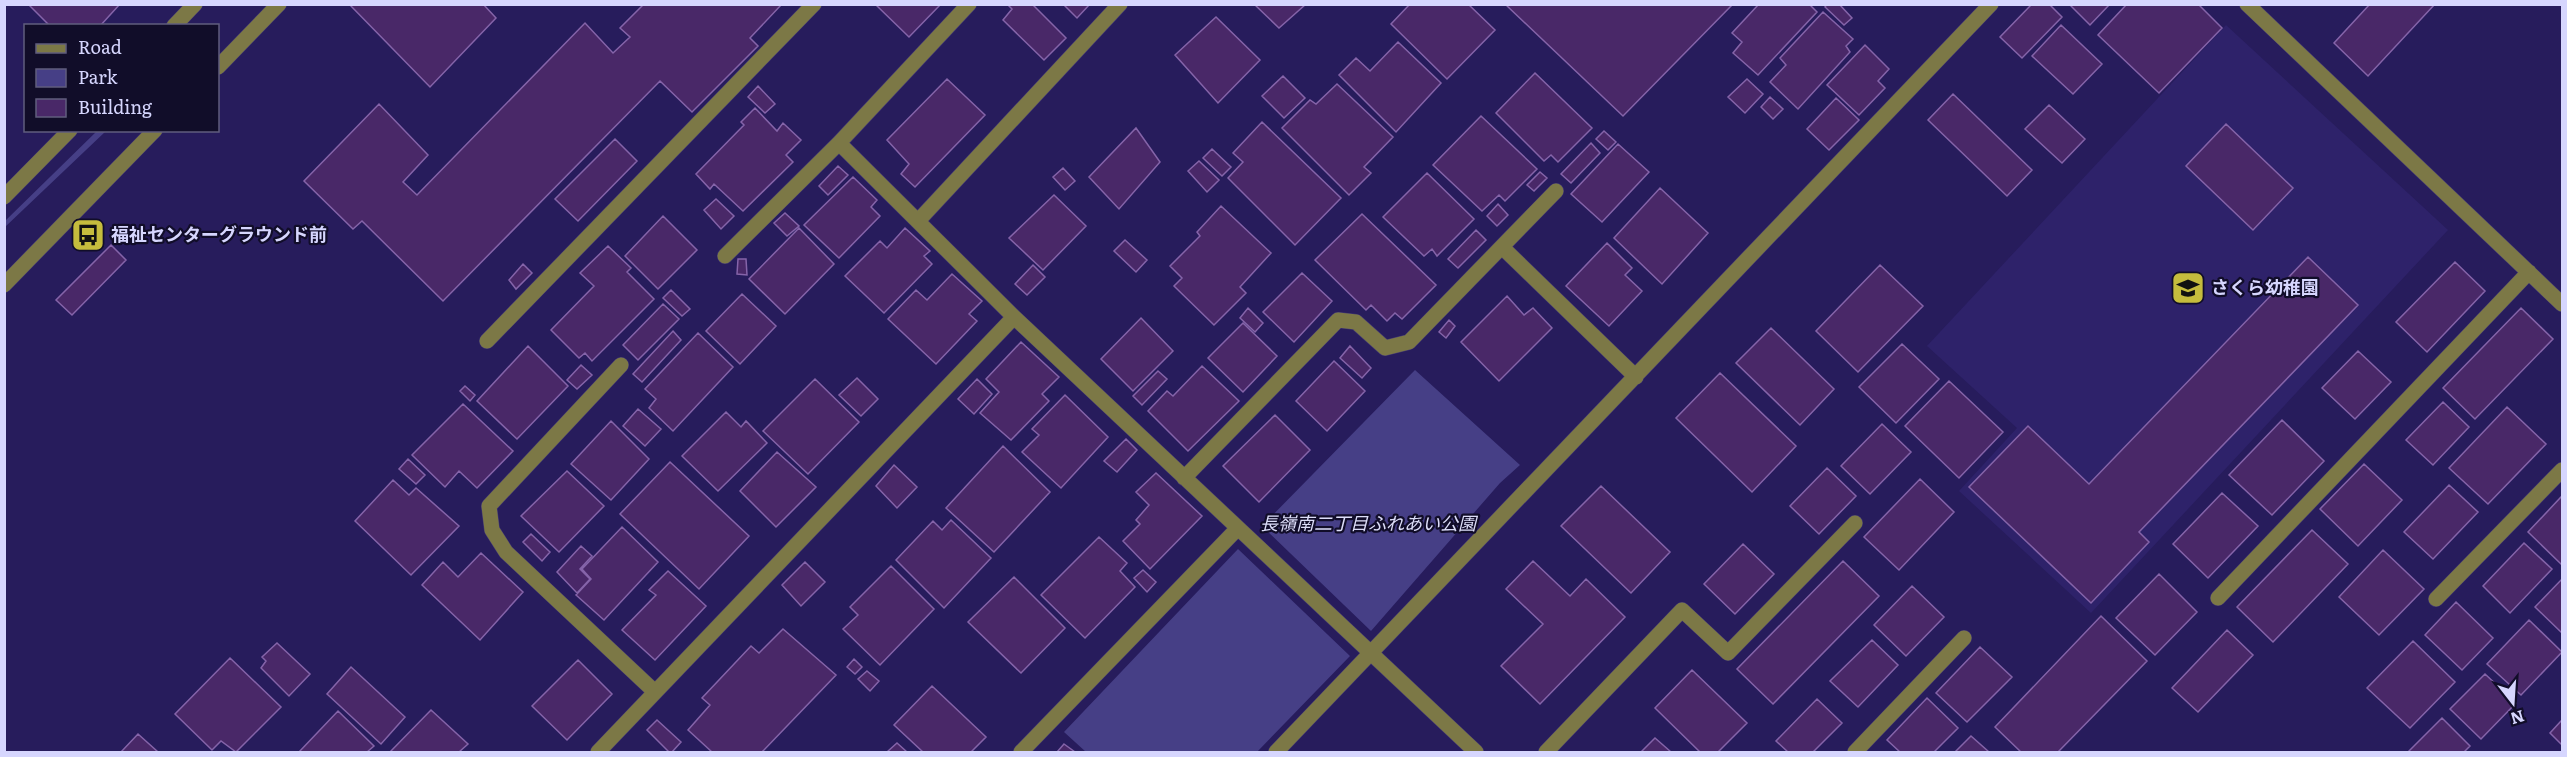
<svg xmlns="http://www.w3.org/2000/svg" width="2567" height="757" font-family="Literata,'Noto Sans JP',serif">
  <rect width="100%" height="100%" fill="#271c5c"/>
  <!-- built -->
  <path fill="#2e226a" d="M2226,25L2448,230L2091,613L1959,491L2017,428L1927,346Z"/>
  <!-- green -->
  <path fill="#463f86" d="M97,131H106L5,227V221Z
    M1415,370L1520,465L1500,483L1371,631L1262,526Z
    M1238,549L1350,656L1257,752H1086L1064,732Z"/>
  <!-- building -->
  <path fill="#492868" stroke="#8564a9" stroke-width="1.5" d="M120,4L100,26H50L29,5Z
    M349,4H483L496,18L430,87Z
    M644,4H782L750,38L758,46L692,112L660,81L443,301L362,221L353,229L304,181L379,104L428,155L403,182L417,195L585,23L613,53L630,37L620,28Z
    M875,4H941L909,37Z
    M1007,4H1032L1066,38L1044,60L1003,20L1012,9Z
    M1063,4H1090L1077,18Z
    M1254,4H1306L1279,28Z
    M1410,4H1468L1495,30L1447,79L1391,24Z
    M1505,4H1733L1623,116Z
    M1759,4H1809L1817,12L1758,75L1733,53L1742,42L1732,33Z
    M1827,4H1839L1852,18L1844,25L1825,7Z
    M2032,4H2049L2062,17L2022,58L2000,37Z
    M2069,4H2110L2090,25Z
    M2127,4H2198L2222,28L2159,93L2098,35Z
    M2370,4H2435L2368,76L2334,43Z
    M1823,12L1853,39L1846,46L1850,52L1798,109L1770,82L1786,65L1780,58Z
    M1216,17L1260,60L1218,103L1175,55Z
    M2061,25L2102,64L2073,94L2032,56Z
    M1398,42L1441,83L1396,132L1339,75L1356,58L1370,71Z
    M1865,45L1889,69L1878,81L1885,88L1859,115L1827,85Z
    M1535,73L1592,128L1558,162L1551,155L1544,161L1496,113Z
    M1283,76L1305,98L1284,118L1262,96Z
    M947,79L985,115L915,187L901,174L909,164L887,140Z
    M1747,79L1763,94L1745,113L1728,97Z
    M1337,84L1393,137L1364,167L1371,173L1349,195L1282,128L1310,100L1316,104Z
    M758,86L775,104L765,113L748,97Z
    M1953,94L2032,170L2007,196L1928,120Z
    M1770,97L1783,109L1773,119L1761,107Z
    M1836,98L1859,120L1829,150L1807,129Z
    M2049,105L2085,139L2062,163L2025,129Z
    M755,108L777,131L783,123L801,140L786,155L793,162L743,211L714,184L710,189L696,174L744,125L741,122Z
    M1481,116L1537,169L1505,201L1499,195L1482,211L1433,165Z
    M1262,122L1341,198L1295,245L1228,178L1243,162L1233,153Z
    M2226,124L2293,188L2253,230L2186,166Z
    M1136,128L1160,162L1119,209L1089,177Z
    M1604,131L1616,142L1608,150L1596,139Z
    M615,139L637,161L578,221L555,199Z
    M1591,143L1600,153L1571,183L1561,174Z
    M1618,144L1649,172L1602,222L1571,194Z
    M1212,149L1231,167L1222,176L1203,158Z
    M1199,161L1219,180L1207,192L1188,171Z
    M838,166L848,175L828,195L819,186Z
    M1063,168L1075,181L1065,190L1053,177Z
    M1540,172L1547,178L1534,191L1527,185Z
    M1427,173L1474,219L1437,256L1432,249L1424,256L1383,217Z
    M853,177L877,200L871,207L880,216L839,258L804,225Z
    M1660,188L1708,233L1662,284L1614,238Z
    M1054,195L1086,226L1043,270L1009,238Z
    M716,199L734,216L721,229L704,210Z
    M1498,204L1508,215L1497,226L1487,216Z
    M1221,206L1271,253L1240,287L1246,293L1214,325L1174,286L1182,278L1170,266L1200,236L1197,232Z
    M785,213L799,226L787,236L774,223Z
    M1362,214L1436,285L1402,319L1395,313L1387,321L1371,305L1366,310L1315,260Z
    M663,216L697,250L658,289L625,256Z
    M799,228L834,264L785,314L749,279Z
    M905,228L930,251L924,256L932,264L884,313L845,276L880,241L887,248Z
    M1476,230L1486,240L1458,268L1448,259Z
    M1125,240L1147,260L1136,272L1114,251Z
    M1607,243L1632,268L1625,275L1642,291L1609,326L1566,286Z
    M111,245L126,260L72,315L56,300Z
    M608,246L631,268L627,272L654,299L592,361L585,353L579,358L551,330L594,286L580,273Z
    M2308,257L2358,305L2139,532L2149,542L2091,603L1969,487L2028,426L2089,484Z
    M738,259H746L747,275L737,274Z
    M2455,262L2485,291L2427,352L2396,322Z
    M523,264L532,273L516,289L509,280Z
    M1033,265L1045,277L1027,295L1015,284Z
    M1880,265L1923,306L1858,372L1816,331Z
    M1302,273L1332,301L1294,342L1263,312Z
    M952,274L982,301L969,314L977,321L936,364L888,319L916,290L927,300Z
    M671,290L690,309L682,316L663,298Z
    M742,294L776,326L740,364L706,331Z
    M1507,296L1524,315L1533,308L1552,328L1499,381L1461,342Z
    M663,304L679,319L638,360L623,345Z
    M1248,308L1263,323L1255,332L1240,318Z
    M2521,308L2553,339L2475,419L2443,388Z
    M1141,318L1173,351L1133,391L1101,359Z
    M1449,320L1455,326L1446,338L1439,332Z
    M1243,323L1277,356L1243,392L1208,358Z
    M1771,328L1834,389L1800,425L1736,363Z
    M673,331L681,340L642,382L633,374Z
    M698,333L733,367L673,431L649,408L656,399L645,389Z
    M1021,342L1059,377L1042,394L1049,401L1011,440L980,413L999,392L986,379Z
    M1902,344L1939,379L1896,423L1859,387Z
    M528,346L568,386L517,439L477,401Z
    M1350,346L1371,368L1362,378L1340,358Z
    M2358,351L2391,382L2355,419L2322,388Z
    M1334,361L1365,391L1327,431L1296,401Z
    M581,365L592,375L577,389L567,380Z
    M1202,366L1239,401L1188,451L1148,411L1167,391L1173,396Z
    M1158,371L1167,379L1142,405L1133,396Z
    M1720,373L1796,446L1752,492L1676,418Z
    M857,378L878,399L861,416L839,395Z
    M815,379L859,422L808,474L763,431Z
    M977,379L992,394L974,414L958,399Z
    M1949,381L2003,432L1959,478L1905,426Z
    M465,386L475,395L470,401L460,391Z
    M1065,395L1108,437L1061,488L1022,452L1039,435L1032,429Z
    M2443,402L2469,427L2433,465L2406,440Z
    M463,404L513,451L477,488L459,471L445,487L412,455Z
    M2507,407L2546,444L2488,504L2449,468Z
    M638,409L661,429L645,446L623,426Z
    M726,412L741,427L746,421L767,443L718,491L682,456Z
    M1275,415L1310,450L1259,502L1223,466Z
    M2282,420L2324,461L2272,515L2229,475Z
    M611,421L649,459L611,500L571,464Z
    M1882,424L1911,452L1870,494L1841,466Z
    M1126,439L1137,450L1117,472L1104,461Z
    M1003,446L1050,492L994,552L946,508Z
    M777,452L816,487L776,527L740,491Z
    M408,459L425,475L416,484L399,469Z
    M670,462L749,536L699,589L620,514Z
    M2364,464L2402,500L2358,546L2320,509Z
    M894,465L917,487L897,508L876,486Z
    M1827,468L1856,496L1819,534L1790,506Z
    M567,471L604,506L559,552L521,516Z
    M1156,473L1202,516L1150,569L1123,541L1140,524L1136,520L1149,505L1136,492Z
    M1920,479L1954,512L1899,570L1864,537Z
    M393,480L409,495L416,488L459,526L411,575L355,521Z
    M2449,485L2478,512L2433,559L2404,532Z
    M1601,486L1670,552L1631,593L1561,526Z
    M2222,493L2258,526L2208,578L2173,544Z
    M2562,496V563L2561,564L2528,532Z
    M951,520L991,558L944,608L896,560L933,521L942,530Z
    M622,527L658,562L604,620L576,595L591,579L582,569Z
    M2312,530L2348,564L2273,642L2237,607Z
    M531,534L550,552L542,561L523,542Z
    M1099,537L1127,563L1120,571L1135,587L1085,638L1041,595Z
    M2524,543L2552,569L2510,613L2483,586Z
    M1743,544L1774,574L1735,614L1704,584Z
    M581,546L592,556L580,569L590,579L577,593L557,572Z
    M2383,550L2424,589L2379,635L2339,597Z
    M481,553L523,592L480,640L422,585L443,562L458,577Z
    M1533,561L1570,596L1586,579L1625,617L1540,704L1501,666L1543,624L1506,589Z
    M1843,561L1879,596L1773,704L1737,669Z
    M805,562L825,582L801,606L782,585Z
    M891,566L934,609L880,665L843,629L858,615L850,607Z
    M1143,570L1156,582L1147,592L1134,578Z
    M668,571L706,606L655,660L622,630L656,595L649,590Z
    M2159,574L2197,612L2155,655L2116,618Z
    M1014,577L1065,628L1021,673L968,622Z
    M2562,579V633L2535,607Z
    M1912,586L1944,617L1906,656L1874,625Z
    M2456,602L2493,638L2462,670L2425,635Z
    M2101,616L2147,661L2058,752H2021L1995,727Z
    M2529,620L2562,652L2521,695L2487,664Z
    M783,629L836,675L762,752H712L688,730L710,705L702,698L751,646L759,653Z
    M2227,630L2253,655L2198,712L2172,688Z
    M1872,640L1898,665L1858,707L1830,681Z
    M2413,641L2455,682L2410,728L2367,688Z
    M277,643L310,674L289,696L261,668L266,661L262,657Z
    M1980,647L2012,677L1967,722L1936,693Z
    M230,658L281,707L236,752L221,741L212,750L175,714Z
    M854,659L862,667L855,674L847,667Z
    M578,660L612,694L567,740L532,706Z
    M351,667L405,717L381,744L327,694Z
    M1692,670L1747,723L1718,752H1700L1655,708Z
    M867,671L879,681L870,691L858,679Z
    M2485,674L2516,703L2481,739L2450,709Z
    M932,686L986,737L971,752H923L894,725Z
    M1927,698L1958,728L1934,752H1900L1887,740Z
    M1817,699L1842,723L1813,752H1788L1776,741Z
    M431,710L468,744L459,752H390Z
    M338,711L374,746L367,752H299Z
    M2442,718L2470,746L2464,752H2408Z
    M657,720L681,742L672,752H669L647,730Z
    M2562,720V745L2550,733Z
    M138,734L158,752H121Z
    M1971,736L1989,752H1955Z
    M1655,738L1671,752H1641Z
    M897,743L907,752H887Z
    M1064,744L1075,752H1057Z"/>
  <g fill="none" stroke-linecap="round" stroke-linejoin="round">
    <!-- minor casing -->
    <g stroke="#433a76" stroke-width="16">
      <path id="minor" d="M2247,4L2562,304
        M174,26L195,4
        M218,67L279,4
        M839,143L1014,317L1476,752
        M4,197L70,130
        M918,221L1120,4
        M1502,247L1636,377
        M725,256L839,143L969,4
        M4,285L155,130
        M487,341L814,4
        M621,365L489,506L492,530L506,552L655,692
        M1184,478L1338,320L1356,322L1385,348L1409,342L1556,191
        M2218,598L2529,272
        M2436,599L2562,470
        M598,752L1014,317
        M1021,752L1238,528
        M1276,752L1991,4
        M1546,752L1682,610L1728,653L1855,523
        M1855,752L1964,638"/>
    </g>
    <!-- minor -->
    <use href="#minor" stroke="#7c7846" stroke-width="15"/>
  </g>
  <!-- icons -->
  <defs>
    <g id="bus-square" transform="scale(1.725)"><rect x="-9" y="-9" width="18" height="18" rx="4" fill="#c5bc3d" stroke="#110d29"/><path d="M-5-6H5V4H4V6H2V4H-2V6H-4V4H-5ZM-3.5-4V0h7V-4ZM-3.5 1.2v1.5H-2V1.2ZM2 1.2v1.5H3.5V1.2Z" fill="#111"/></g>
    <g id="school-square" transform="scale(1.725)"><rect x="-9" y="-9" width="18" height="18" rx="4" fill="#c5bc3d" stroke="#110d29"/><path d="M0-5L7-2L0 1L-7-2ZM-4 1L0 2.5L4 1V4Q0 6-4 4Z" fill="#111"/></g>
  </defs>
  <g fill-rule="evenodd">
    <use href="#bus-square" x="88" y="235"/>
    <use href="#school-square" x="2188" y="288"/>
  </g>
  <g text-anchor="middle" stroke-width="4.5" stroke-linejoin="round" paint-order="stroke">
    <!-- poi labels -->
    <g font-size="18" font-weight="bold" fill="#d6d6fe" stroke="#110d29" text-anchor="start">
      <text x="111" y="241">福祉センターグラウンド前</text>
      <text x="2211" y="294">さくら幼稚園</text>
    </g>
    <!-- park labels -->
    <g font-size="18" font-style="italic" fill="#dcddf8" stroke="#110d29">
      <text x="1368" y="530">長嶺南二丁目ふれあい公園</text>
    </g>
  </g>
  <!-- border -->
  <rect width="2567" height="757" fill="none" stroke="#d6d6fe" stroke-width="12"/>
  <!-- legend -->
  <rect x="24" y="24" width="195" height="108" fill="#110d29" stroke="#605d7e" stroke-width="1.5"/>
  <rect x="36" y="44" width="30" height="9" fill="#7c7846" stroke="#605d7e" stroke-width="1.5"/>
  <text x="78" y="54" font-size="18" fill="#d6d6fe">Road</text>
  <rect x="36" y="69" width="30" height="18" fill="#463f86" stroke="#605d7e" stroke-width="1.5"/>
  <text x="78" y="84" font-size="18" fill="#d6d6fe">Park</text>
  <rect x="36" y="99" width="30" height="18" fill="#492868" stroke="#605d7e" stroke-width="1.5"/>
  <text x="78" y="114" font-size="18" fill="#d6d6fe">Building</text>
  <!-- north arrow -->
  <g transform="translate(2513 703) rotate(163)" stroke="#110d29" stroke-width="4.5" paint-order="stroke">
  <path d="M0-4.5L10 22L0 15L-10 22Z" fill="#d6d6fe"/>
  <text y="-9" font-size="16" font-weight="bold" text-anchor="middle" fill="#d6d6fe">N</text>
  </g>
</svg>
